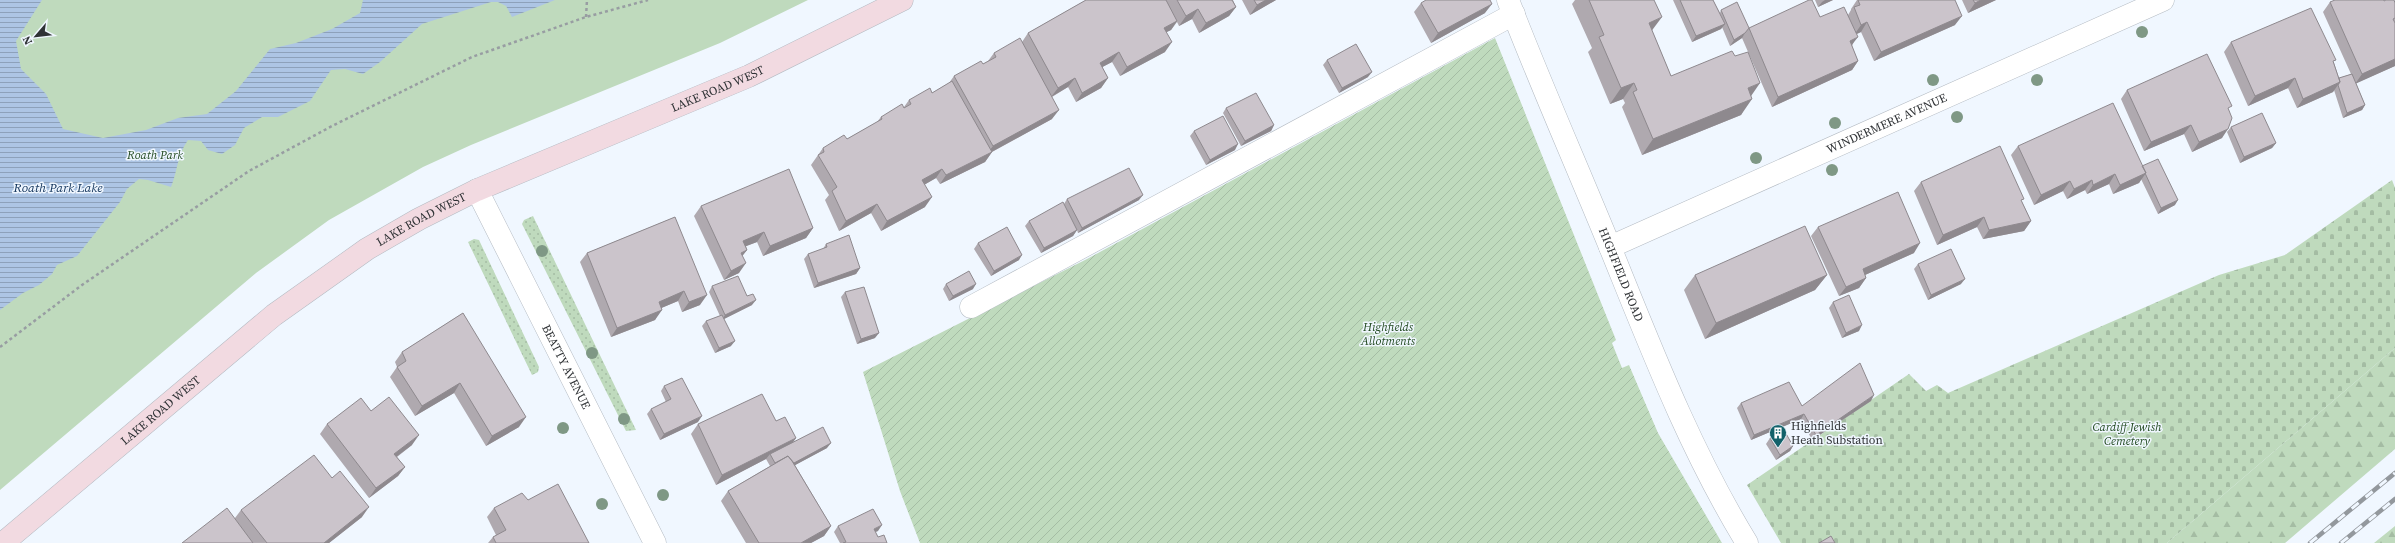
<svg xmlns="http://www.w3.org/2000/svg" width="2395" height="543" font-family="'Source Serif 4',serif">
  <defs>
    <pattern id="grass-dots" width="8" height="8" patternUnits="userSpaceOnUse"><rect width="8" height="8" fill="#bfdabd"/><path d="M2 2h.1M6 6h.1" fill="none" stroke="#a4bca3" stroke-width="1.8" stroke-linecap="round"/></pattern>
    <pattern id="forest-firs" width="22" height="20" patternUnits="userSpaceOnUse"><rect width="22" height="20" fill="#bfdabd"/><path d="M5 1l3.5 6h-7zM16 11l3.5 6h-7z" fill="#a4bca3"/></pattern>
    <pattern id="cemetery-stones" width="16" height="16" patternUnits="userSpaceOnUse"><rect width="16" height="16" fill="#bfdabd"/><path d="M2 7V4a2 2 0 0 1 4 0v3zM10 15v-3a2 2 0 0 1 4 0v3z" fill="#a4bca3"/></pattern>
    <pattern id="garden-furrows" width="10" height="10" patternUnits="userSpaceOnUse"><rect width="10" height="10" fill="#bfdabd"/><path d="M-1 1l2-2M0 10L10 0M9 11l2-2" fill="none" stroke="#a4bca3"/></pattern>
    <pattern id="water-rules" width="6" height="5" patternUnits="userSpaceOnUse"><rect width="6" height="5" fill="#adc5e4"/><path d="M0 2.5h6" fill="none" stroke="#8da1ba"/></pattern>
  </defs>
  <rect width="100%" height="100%" fill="#f0f7ff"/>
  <!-- grass -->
  <path fill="url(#grass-dots)" d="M533,216L636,430L626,431L522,224L524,220Z
    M474,239L479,240L539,367L538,372L532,375L468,242Z"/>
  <!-- forest -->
  <path fill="url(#forest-firs)" d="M2395,348V449L2285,543H2167Z
    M2395,526V543H2374Z"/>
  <!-- cemetery -->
  <path fill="url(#cemetery-stones)" d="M2392,180L2395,188V348L2167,543H1781L1747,485L1909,374L1926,391L1937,385L1948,393L2219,275L2285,255Z"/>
  <!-- park -->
  <path fill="#bfdabd" d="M0,0H808L720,43L471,145L423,167L329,220L256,273L0,490Z"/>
  <!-- garden -->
  <path fill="url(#garden-furrows)" d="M1495,38L1616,340L1612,343L1622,368L1629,365L1658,433L1722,543H920L900,491L863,372L1087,259Z"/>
  <!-- water -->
  <path fill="url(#water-rules)" d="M0,0H42L16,41L21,69L46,94L63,129L103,138L146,130L178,118L207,114L236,91L270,49L296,43L332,29L360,13L363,0H555L512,17L506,6L498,2H491L422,24L380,62L363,74L345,69L331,70L310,101L278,117H262L244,128L235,145L222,154L208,150L201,141L188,140C177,155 178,170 171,187L148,180L139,179L127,189L120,202L77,256L57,265L52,274L39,285L23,293L0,310Z"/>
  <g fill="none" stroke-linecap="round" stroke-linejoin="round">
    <!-- lane casing -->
    <g stroke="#b4bbc3" stroke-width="23">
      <path id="lane" d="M971,307L1514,14"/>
    </g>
    <!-- street casing -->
    <g stroke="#b4bbc3" stroke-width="23">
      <g id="street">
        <path id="s1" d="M1508,0C1540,83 1576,164 1610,247C1651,348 1690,450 1747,543"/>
        <path id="s2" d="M477,190L655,543"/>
        <path id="s3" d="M1610,247L2163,0"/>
      </g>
    </g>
    <!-- secondary casing -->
    <g stroke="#b4bbc3" stroke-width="23">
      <g id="secondary">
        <path id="s4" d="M3,543L274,315L367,249L419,219L477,190L749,76L902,0"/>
      </g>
    </g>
    <!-- path -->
    <path stroke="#989da2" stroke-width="2.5" stroke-dasharray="3 3" stroke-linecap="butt" d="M586,17L587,0
      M0,347L82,285L249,171L332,126L472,57L586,17L648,0"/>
    <!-- lane -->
    <use href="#lane" stroke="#fff" stroke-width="22"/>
    <!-- street -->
    <use href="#street" stroke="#fff" stroke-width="22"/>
    <!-- secondary -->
    <use href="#secondary" stroke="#f2dae1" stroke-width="22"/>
    <!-- rail casing -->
    <g stroke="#93989d" stroke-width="4.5">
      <path id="rail" d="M2310,543L2395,473
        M2341,543L2395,499"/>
    </g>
    <!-- rail -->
    <use href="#rail" stroke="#f0f7ff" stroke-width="3" stroke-dasharray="9" stroke-linecap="butt"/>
  </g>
  <!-- trees -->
  <g fill="#7f9885">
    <circle cx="2142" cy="32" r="6"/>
    <circle cx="1933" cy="80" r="6"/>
    <circle cx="2037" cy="80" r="6"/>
    <circle cx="1957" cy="117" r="6"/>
    <circle cx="1835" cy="123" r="6"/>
    <circle cx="1756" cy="158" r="6"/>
    <circle cx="1832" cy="170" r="6"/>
    <circle cx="542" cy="251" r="6"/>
    <circle cx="592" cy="353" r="6"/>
    <circle cx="624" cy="419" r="6"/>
    <circle cx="563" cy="428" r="6"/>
    <circle cx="663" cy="495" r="6"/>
    <circle cx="602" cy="504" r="6"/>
  </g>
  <!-- wall -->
  <path fill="#afa9af" d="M1086,0H1233L1236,7L1229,16L1199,33L1192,19L1179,26L1177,22L1171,30L1166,32L1165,52L1120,76L1112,62L1102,67L1108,78L1101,88L1076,102L1068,87L1052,97V119L992,152L985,162L940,184L936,178L924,185L925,207L881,231L871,213L839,231L825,200L829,195L811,165L823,148L847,139L877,122L881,117L904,107L909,100L932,93L949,83L954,76L983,64L988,61L994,53L1022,42L1028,33Z
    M1242,0H1276L1250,15Z
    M1575,0H1654L1652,31L1671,76L1751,96L1741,115L1642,155L1622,107L1625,103L1623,99L1610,104L1588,52L1592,48L1572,4Z
    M1673,0H1713L1720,13L1721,10L1749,28L1820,17L1848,15L1851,10V9L1857,0H1955V25L1874,61L1861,32L1857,34L1852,46L1858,61L1852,70L1772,107L1742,38L1730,46L1722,27L1721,29L1692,42Z
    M1815,0H1833L1818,7Z
    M1962,0H1996L1968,13Z
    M2384,1L2395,3V66L2356,83L2365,105L2362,110L2343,118L2334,90L2333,92L2297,108L2288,88L2248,106L2224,52L2231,42L2334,63L2339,78L2351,74L2323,12L2330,2Z
    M1421,3L1485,13L1431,43L1414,12Z
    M1327,60L1368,77L1339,93L1323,65Z
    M2127,90L2229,110L2222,138L2192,152L2184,134L2144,151L2121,99Z
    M1226,108L1274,125L1271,131L1241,146L1223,113Z
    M2231,127L2276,143L2272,148L2240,163L2227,132Z
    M1194,131L1235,150L1206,165L1190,136Z
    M2018,146L2142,166L2175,205L2158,214L2141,179L2139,183L2113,194L2109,184L2087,194L2085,190L2067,199L2063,191L2034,205L2011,155Z
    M1921,182L2022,202L2031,221L2024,231L1983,239L1977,227L1937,245L1914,191Z
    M1067,199L1139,200L1078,233L1077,230L1073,236L1041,253L1025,226L1029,221L1064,204Z
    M701,206L813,228L806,238L763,256L757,242L746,246L747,250L742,256L739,273L724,280L694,216Z
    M675,217L700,305L682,312L678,301L661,308L655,320L611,337L580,262L587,253Z
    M1818,227L1914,253L1865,275L1866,278L1859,288L1839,296L1811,236Z
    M978,243L1019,260L991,276L974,249Z
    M826,244L860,268L856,274L814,288L804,259L808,254L823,249Z
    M1918,264L1961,284L1928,300L1914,269Z
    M1695,275H1827L1815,290L1705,339L1684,290Z
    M946,284L973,289L949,301L943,289Z
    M712,286L747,296L752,305L724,319L731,346L715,353L702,326L706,321L720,316L709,292Z
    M845,292L875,338L857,344L841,297Z
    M1833,302L1859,331L1842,338L1829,308Z
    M463,313L519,427L486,446L454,393L415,416L390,377L397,367L395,362L402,352Z
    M664,386L698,422L660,440L647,414L651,409L666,402L661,391Z
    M1871,401L1812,440L1801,419L1751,440L1737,408L1741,403L1802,406Z
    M371,411L412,445L397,457L405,467L398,476L369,498L320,434L327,424Z
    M776,421L796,438L793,442L827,448L795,465L831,526L824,536L811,543H746L721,501L728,491L770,466L766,459L716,485L691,434L698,424Z
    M1770,438L1793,446L1790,451L1776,460L1766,444Z
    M528,500L589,543H488L493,537L496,535L487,517L494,508Z
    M241,510L362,517L329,543H182L235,518Z
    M838,526L878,531L875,532L878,537L887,543H840L834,532Z"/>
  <!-- shaded-wall -->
  <path fill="#8e898e" d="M1266,0H1276L1250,15L1257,5Z
    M1825,0H1833L1818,7L1822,2Z
    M1981,0H1996L1968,13L1975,3Z
    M1492,4L1485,13L1431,43L1438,33Z
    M1236,7L1229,16L1199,33L1206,23Z
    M1198,9L1192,19L1179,26L1186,16Z
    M1962,16L1955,25L1874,61L1881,52Z
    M1662,17L1650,33L1649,23Z
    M1177,21L1171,30L1157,37L1164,28Z
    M1867,22L1861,32L1854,35L1861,25Z
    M1725,24L1721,29L1692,42L1696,36Z
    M1745,33L1742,38L1730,46L1734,40Z
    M1858,37L1851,46L1850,41Z
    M1172,42L1165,52L1120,76L1127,67Z
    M1119,52L1112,62L1093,72L1100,63Z
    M2395,59V66L2355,84L2362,74Z
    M1858,61L1852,70L1772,107L1778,97Z
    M1372,72L1368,77L1339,93L1342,88Z
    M1075,78L1068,87L1051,97L1058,88Z
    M1108,78L1101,88L1076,102L1082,93Z
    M2295,78L2288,88L2248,106L2255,96Z
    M2340,82L2333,92L2297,108L2303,99Z
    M1634,83L1623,99L1610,104L1621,88Z
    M1760,83L1749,99L1748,88Z
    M1752,99L1741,115L1642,155L1653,139Z
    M2365,105L2362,110L2343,118L2347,113Z
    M1059,110L1052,119L986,155L993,146Z
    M1274,125L1271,131L1241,146L1245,141Z
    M2191,125L2184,134L2144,151L2151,142Z
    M2228,129L2222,138L2192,152L2199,142Z
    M2276,143L2272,148L2240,163L2244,157Z
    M1238,144L1235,150L1206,165L1210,160Z
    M992,152L985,162L940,184L946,175Z
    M942,169L936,178L915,190L922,180Z
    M2146,173L2139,183L2113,194L2120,185Z
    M2115,174L2109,184L2087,194L2093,185Z
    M2092,180L2085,190L2067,199L2074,189Z
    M2070,181L2063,191L2034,205L2041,195Z
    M1143,195L1139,200L1078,233L1082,228Z
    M932,197L925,207L881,231L887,221Z
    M2178,200L2175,205L2158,214L2161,208Z
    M877,204L871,213L839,231L846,221Z
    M1984,217L1977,227L1937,245L1943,235Z
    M2031,221L2024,231L1983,239L1989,230Z
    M813,228L806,238L763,256L770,246Z
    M1077,230L1073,236L1041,253L1044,248Z
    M764,232L757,242L736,250L743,241Z
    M1920,243L1914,253L1856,279L1863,269Z
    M747,250L740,259L741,253Z
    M1022,255L1019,260L991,276L994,271Z
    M746,263L739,273L724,280L731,271Z
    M860,268L856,274L814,288L818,283Z
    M1827,275L1815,290L1705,339L1716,323Z
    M1866,278L1859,288L1839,296L1846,287Z
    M1965,279L1961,284L1928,300L1931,295Z
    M976,284L973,289L949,301L953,296Z
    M684,291L678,301L652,312L659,302Z
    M707,295L700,305L682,312L689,302Z
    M756,300L752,305L722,320L725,315Z
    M662,310L655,320L611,337L617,328Z
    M1862,325L1859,331L1842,338L1846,333Z
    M879,333L875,338L857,344L861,339Z
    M735,341L731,346L715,353L719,348Z
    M460,383L454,393L415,416L422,406Z
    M1874,395L1871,401L1812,440L1816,435Z
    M1804,414L1801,419L1751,440L1754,435Z
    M702,416L698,422L660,440L664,434Z
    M526,417L519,427L486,446L492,436Z
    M419,435L412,445L388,463L394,454Z
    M796,438L789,448L770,454L766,459L716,485L722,475Z
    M831,443L827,448L786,470L789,465Z
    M1793,446L1790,451L1776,460L1780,455Z
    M405,467L398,476L369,498L376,488Z
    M369,507L362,517L329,543H324Z
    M882,525L878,531L870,534L874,529Z
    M831,526L824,536L811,543H801Z"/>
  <!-- building -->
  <path fill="#cbc4cb" stroke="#8e898e" d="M1086,0H1166L1177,21L1164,28L1172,42L1127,67L1119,52L1100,63L1108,78L1082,93L1075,78L1058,88L1028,33Z
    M1177,0H1232L1236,7L1206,23L1198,9L1186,16Z
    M1254,0H1266L1257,5Z
    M1426,0H1490L1492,4L1438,33L1421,3Z
    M1589,0H1654L1662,17L1649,23L1671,76L1732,51L1735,56L1748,52L1760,83L1748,88L1752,99L1653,139L1633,92L1637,90L1634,83L1621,88L1599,37L1604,35Z
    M1680,0H1713L1725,24L1696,36Z
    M1809,0H1812L1820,17L1844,7L1858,37L1850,41L1858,61L1778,97L1749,28Z
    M1858,0H1955L1962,16L1881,52L1867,22L1861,25L1854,7L1860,5Z
    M1973,0H1981L1975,3Z
    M2335,0H2384V1L2386,0H2394L2395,3V18L2393,19L2395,23V59L2362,74L2330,2Z
    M1737,2L1749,28L1745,33L1734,40L1721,10Z
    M2311,8L2336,60L2333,61L2340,82L2303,99L2295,78L2255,96L2231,42Z
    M1020,38L1059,110L993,146L954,76L981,61L983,64L996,57L994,53Z
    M1356,44L1372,72L1342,88L1327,60Z
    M2207,54L2232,106L2228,108L2232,118L2228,129L2199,142L2191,125L2151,142L2127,90Z
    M2352,74L2365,105L2347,113L2338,85L2340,82L2339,78Z
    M952,81L992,152L946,175L942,169L922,180L932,197L887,221L877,204L846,221L832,191L837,187L818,155L824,152L823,148L844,135L847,139L882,119L881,117L902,104L904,108L911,104L909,100L930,88L932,93Z
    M1256,93L1274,125L1245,141L1226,108Z
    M2113,103L2146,173L2120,185L2115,174L2093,185L2092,180L2074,189L2070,181L2041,195L2018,146Z
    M2262,113L2276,143L2244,157L2231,127Z
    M1223,116L1238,144L1210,160L1194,131Z
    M2000,146L2024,199L2021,200L2031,221L1989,230L1984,217L1943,235L1921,182Z
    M2158,159L2178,200L2161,208L2145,173H2146L2142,166Z
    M1129,168L1143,195L1082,228L1067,199Z
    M789,169L813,228L770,246L764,232L743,241L747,250L741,253L746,263L731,271L701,206Z
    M1898,192L1920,243L1863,269L1866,278L1846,287L1818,227Z
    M1063,202L1077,230L1044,248L1029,221Z
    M675,217L707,295L689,302L684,291L659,302L662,310L617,328L587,253Z
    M1805,226L1827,275L1716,323L1695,275Z
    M1007,227L1022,255L994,271L978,243Z
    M849,235L860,268L818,283L808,254L827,247L826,244Z
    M1951,249L1965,279L1931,295L1918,264Z
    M969,271L976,284L953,296L946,284Z
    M738,276L747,296L753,294L756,300L725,315L712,286Z
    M864,287L879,333L861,339L845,292Z
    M1849,295L1862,325L1846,333L1833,302Z
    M463,313L526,417L492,436L460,383L422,406L397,367L406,361L402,352Z
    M722,315L735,341L719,348L706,321Z
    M1860,363L1874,395L1816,435L1804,414L1754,435L1741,403L1789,382L1802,406Z
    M682,378L702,416L664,434L651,409L671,399L664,386Z
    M762,394L776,421L785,417L796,438L722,475L698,424Z
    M389,397L419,435L394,454L405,467L376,488L327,424L361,398L371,411Z
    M823,427L831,443L794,463L788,456L775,463L770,454Z
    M1784,430L1793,446L1780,455L1770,438Z
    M314,455L332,478L340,471L369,507L324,543H267L241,510Z
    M788,456L792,461L831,526L801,543H759L728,491Z
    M558,484L589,543H496L493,537L506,530L494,508L522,493L528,500Z
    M227,508L253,543H182Z
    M873,509L882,525L874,529L878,537L884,535L887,543H843L846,542L838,526Z
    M1831,536L1835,543H1819Z"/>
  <!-- icons -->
  <defs>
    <g id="building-pin" transform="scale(0.9)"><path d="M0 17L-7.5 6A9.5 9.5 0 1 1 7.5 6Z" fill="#12616a" stroke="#f0f7ff"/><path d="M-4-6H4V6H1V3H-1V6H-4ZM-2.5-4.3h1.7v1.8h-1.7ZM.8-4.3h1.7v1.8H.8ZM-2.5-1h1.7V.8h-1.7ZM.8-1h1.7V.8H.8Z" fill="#fff"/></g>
  </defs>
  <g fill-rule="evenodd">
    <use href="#building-pin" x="1778" y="433"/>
  </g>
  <g text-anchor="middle" stroke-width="3" stroke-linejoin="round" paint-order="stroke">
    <!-- street labels -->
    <g font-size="12" fill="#2f3235" stroke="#f0f7ff">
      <text dy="4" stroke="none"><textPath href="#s4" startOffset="854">LAKE ROAD WEST</textPath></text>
      <text dy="4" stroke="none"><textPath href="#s3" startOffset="303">WINDERMERE AVENUE</textPath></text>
      <text dy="4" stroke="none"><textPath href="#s4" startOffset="530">LAKE ROAD WEST</textPath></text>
      <text dy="4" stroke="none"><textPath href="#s1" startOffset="297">HIGHFIELD ROAD</textPath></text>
      <text dy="4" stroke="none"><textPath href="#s2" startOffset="198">BEATTY AVENUE</textPath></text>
      <text dy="4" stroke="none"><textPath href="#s4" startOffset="206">LAKE ROAD WEST</textPath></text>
    </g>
    <!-- park labels -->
    <g font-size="12" font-style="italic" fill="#234b22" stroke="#f0f7ff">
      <text x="155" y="159">Roath Park</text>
      <text x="1388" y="331">Highfields<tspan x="1388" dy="14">Allotments</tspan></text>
      <text x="2127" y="431">Cardiff Jewish<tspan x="2127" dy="14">Cemetery</tspan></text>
    </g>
    <!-- poi labels -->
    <g font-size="12" fill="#2f3235" stroke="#f0f7ff" text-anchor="start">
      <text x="1791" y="430">Highfields<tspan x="1791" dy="14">Heath Substation</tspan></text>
    </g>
    <!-- water labels -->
    <g font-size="13" font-style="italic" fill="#12345c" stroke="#f0f7ff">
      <text x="58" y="192">Roath Park Lake</text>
    </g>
  </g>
  <!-- north arrow -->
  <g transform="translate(36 36) rotate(242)" stroke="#f0f7ff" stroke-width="3" paint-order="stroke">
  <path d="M0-3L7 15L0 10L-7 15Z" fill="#2f3235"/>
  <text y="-6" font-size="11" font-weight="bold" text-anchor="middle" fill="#2f3235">N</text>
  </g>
</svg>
